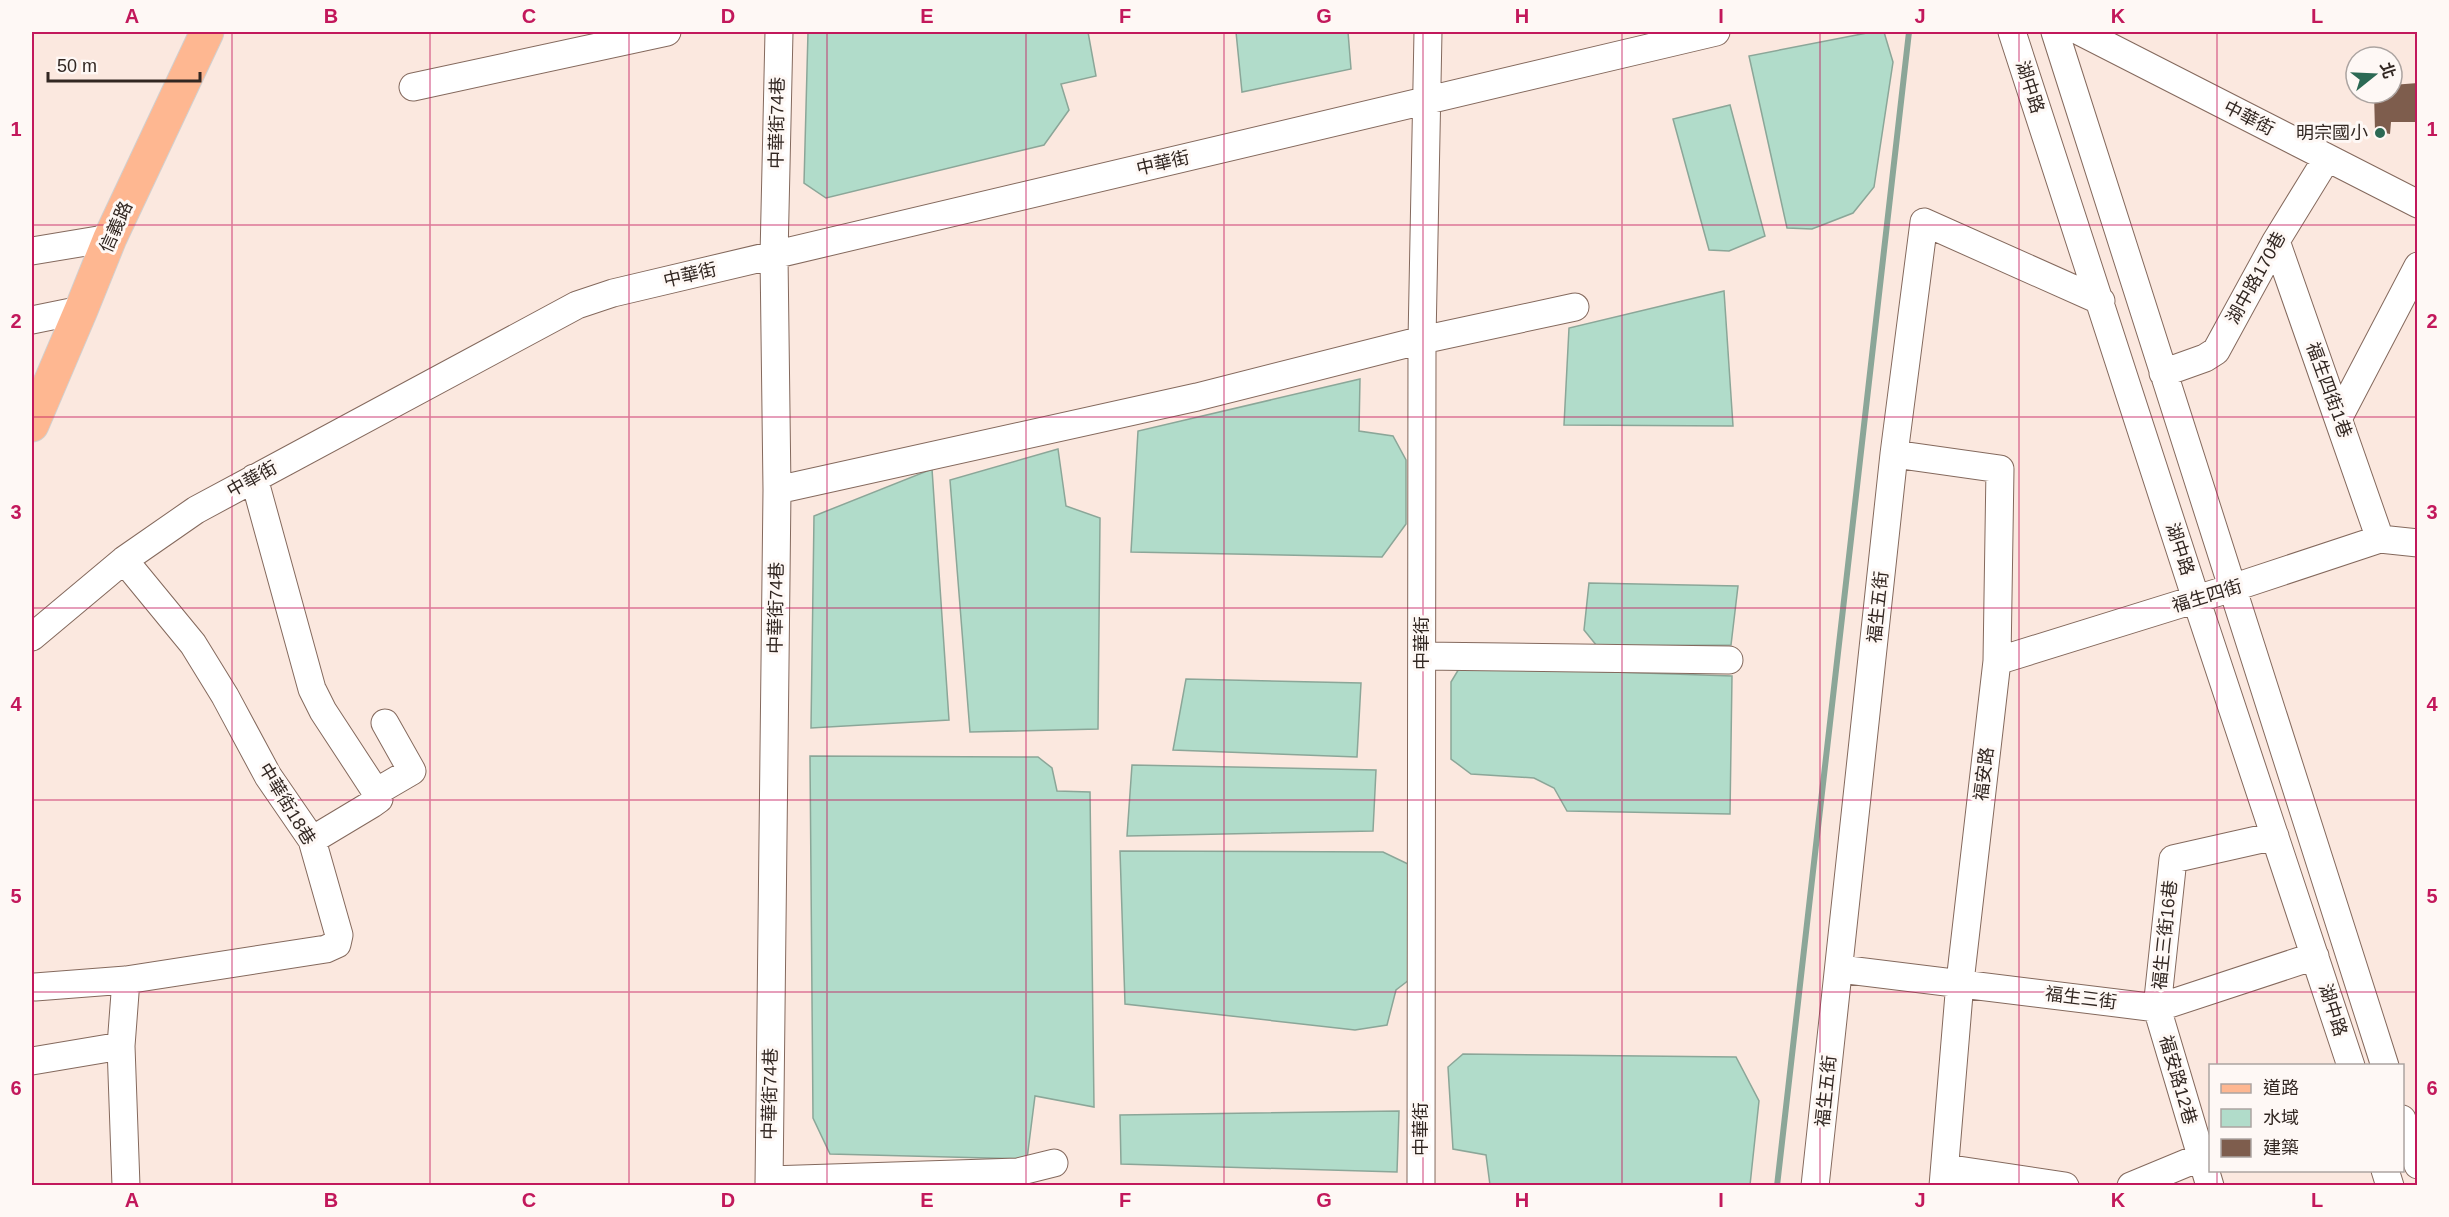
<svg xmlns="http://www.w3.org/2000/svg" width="2449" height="1217" font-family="Helvetica,'Noto Sans TC',sans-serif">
  <rect width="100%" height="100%" fill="#fbe8df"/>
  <!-- water -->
  <path fill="#b1dcca" stroke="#8ba698" stroke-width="1.5" d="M808,32H1088L1096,76L1061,84L1069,110L1044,145L826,198L804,183Z
    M1236,32H1348L1351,69L1242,92Z
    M1872,32H1884L1893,62L1874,187L1853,213L1812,229L1787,228L1749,56Z
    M1730,105L1765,236L1729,251L1709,250L1673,119Z
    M1724,291L1733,426L1564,425L1569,328Z
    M1360,379L1359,431L1393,436L1406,460V524L1382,557L1131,552L1138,431Z
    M1058,449L1066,506L1100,518L1098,729L970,732L950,480Z
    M932,469L949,720L811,728L814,516Z
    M1589,583L1738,586L1731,645L1597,646L1584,630Z
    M1460,667L1732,676L1730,814L1567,811L1554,788L1534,778L1471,774L1451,759V682Z
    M1186,679L1361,683L1357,757L1173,750Z
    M810,756L1038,757L1052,768L1057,791L1090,792L1094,1107L1035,1096L1027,1159L830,1154L813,1118Z
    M1132,765L1376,770L1373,831L1127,836Z
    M1120,851L1383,852L1408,864L1409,980L1396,990L1387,1025L1355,1030L1125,1004Z
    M1463,1054L1736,1057L1759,1101L1750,1185H1490L1486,1155L1453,1149L1448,1067Z
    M1399,1111L1397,1172L1121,1164L1120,1115Z"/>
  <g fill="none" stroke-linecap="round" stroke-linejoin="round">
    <!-- stream -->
    <path stroke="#8ba698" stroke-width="6" d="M1777,1186L1909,32"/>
  </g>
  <!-- building -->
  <path fill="#7e5d4d" d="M2418,83V122H2391L2390,134L2375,131L2374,93H2392V85Z"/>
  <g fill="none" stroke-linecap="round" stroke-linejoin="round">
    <!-- minor casing -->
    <g stroke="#84695d" stroke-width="29">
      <path id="minor" d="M2012,32L2196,599L2351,1066
        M2055,32L2385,1066
        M2081,32L2418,204
        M413,87L667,32
        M2276,241L2380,539
        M32,251L110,238
        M32,320L81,310
        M2163,373L2205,358L2216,351L2276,241L2327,158
        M2339,417L2418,266
        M1894,454L2000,469L1997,661L1960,982L1943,1186
        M254,478L312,689L323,711L376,792
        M777,490L1197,397L1422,340L1575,307
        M32,637L124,560L196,510L577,305L613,293L1716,32
        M1422,656L1729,660
        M1997,661L2232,588L2380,539L2418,543
        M312,840L372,804L379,799L376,792L412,771L385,723
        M1840,969L2157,1008L2315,956
        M126,980L121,1046L126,1186
        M35,987L126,980L326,949L337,944L339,935L312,840L268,776L225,696L193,644L124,560
        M32,1061L121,1046
        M2402,1119L2418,1165
        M1945,1168L2065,1186
        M2385,1170L2390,1186
        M769,1180L1018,1172L1054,1163
        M769,1186L777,490L774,256L779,32
        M1421,1186L1422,340L1428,32
        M1815,1186L1894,454L1924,222L2101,301
        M2131,1186L2201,1157
        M2210,1186L2157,1008L2173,859L2275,836"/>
    </g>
    <!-- major casing -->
    <g stroke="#d2cfce" stroke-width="35">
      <path id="major" d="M32,425L81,310L110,238L207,32"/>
    </g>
    <!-- minor -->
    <use href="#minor" stroke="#fff" stroke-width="27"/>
    <!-- major -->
    <use href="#major" stroke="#feb791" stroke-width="33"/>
  </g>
  <!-- grid -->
  <path fill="none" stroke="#c2185b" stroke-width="1.5" stroke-opacity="0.55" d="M232,32V1186M430,32V1186M629,32V1186M827,32V1186M1026,32V1186M1224,32V1186M1423,32V1186M1622,32V1186M1820,32V1186M2019,32V1186M2217,32V1066M32,225H2418M32,417H2418M32,608H2418M32,800H2418M32,992H2418M2217,1170V1186"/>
  <!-- markers -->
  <circle fill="#2c6954" stroke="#fef8f5" stroke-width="2" cx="2380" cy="133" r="6"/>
  <g text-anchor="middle" stroke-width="6" stroke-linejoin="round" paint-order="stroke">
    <!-- street labels -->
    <g font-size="18" fill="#322722" stroke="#fef8f5">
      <text transform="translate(2030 87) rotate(72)" y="6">湖中路</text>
      <text transform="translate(2249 118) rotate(27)" y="6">中華街</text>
      <text transform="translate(777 123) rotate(-89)" y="6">中華街74巷</text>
      <text transform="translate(1163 163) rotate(-13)" y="6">中華街</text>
      <text transform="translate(116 227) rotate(-66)" y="6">信義路</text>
      <text transform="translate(690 275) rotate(-13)" y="6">中華街</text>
      <text transform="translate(2256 278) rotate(-61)" y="6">湖中路170巷</text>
      <text transform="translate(2329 390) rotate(70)" y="6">福生四街1巷</text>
      <text transform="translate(252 479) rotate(-29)" y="6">中華街</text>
      <text transform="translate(2180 549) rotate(72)" y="6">湖中路</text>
      <text transform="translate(2207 596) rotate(-17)" y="6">福生四街</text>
      <text transform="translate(1878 607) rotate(-84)" y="6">福生五街</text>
      <text transform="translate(776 608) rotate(-89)" y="6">中華街74巷</text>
      <text transform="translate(1422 643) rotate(-90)" y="6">中華街</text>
      <text transform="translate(1984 774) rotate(-83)" y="6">福安路</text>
      <text transform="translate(287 804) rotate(59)" y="6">中華街18巷</text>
      <text transform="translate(2165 935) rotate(-84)" y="6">福生三街16巷</text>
      <text transform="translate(2081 998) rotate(7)" y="6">福生三街</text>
      <text transform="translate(2333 1010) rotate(72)" y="6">湖中路</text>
      <text transform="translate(2178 1080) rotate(74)" y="6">福安路12巷</text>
      <text transform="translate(1826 1091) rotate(-84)" y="6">福生五街</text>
      <text transform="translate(770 1094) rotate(-89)" y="6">中華街74巷</text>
      <text transform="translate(1421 1129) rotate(-90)" y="6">中華街</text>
    </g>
    <!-- poi labels -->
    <g font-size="18" fill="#322722" stroke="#fef8f5" text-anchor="end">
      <text x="2368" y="139">明宗國小</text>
    </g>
  </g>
  <!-- border -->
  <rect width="2449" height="1217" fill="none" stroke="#fef8f5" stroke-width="66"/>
  <!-- legend -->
  <rect x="2209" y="1064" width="195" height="108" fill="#fef8f5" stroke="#aca4a1" stroke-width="1.5"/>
  <rect x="2221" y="1084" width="30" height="9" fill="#feb791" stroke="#aca4a1" stroke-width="1.5"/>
  <text x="2263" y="1094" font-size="18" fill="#322722">道路</text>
  <rect x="2221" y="1109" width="30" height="18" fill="#b1dcca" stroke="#aca4a1" stroke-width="1.5"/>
  <text x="2263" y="1124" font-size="18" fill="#322722">水域</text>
  <rect x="2221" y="1139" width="30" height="18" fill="#7e5d4d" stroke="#aca4a1" stroke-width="1.5"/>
  <text x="2263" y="1154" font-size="18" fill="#322722">建築</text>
  <!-- north arrow -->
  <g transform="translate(2374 75) rotate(72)"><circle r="28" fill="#fef8f5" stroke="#aca4a1" stroke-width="1.5"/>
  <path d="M0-4.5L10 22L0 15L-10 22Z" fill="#2c6954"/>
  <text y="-9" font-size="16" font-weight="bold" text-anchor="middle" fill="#322722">北</text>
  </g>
  <!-- scale -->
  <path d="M48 72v9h152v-9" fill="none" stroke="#322722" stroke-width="3"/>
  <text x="57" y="72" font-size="18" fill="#322722" stroke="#fef8f5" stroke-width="4.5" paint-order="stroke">50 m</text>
  <rect x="33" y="33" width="2383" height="1151" fill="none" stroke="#c2185b" stroke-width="2"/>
  <g font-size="20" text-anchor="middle" font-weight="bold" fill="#c2185b">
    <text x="132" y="23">A</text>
    <text x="331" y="23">B</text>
    <text x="529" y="23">C</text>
    <text x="728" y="23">D</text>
    <text x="927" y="23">E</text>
    <text x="1125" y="23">F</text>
    <text x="1324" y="23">G</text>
    <text x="1522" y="23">H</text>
    <text x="1721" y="23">I</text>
    <text x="1920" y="23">J</text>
    <text x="2118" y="23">K</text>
    <text x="2317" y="23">L</text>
    <text x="16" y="136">1</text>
    <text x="2432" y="136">1</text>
    <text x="16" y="328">2</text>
    <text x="2432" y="328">2</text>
    <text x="16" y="519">3</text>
    <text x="2432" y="519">3</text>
    <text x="16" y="711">4</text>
    <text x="2432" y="711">4</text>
    <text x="16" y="903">5</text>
    <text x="2432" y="903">5</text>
    <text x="16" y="1095">6</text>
    <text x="2432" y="1095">6</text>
    <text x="132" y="1207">A</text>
    <text x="331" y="1207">B</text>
    <text x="529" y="1207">C</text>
    <text x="728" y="1207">D</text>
    <text x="927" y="1207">E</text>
    <text x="1125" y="1207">F</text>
    <text x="1324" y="1207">G</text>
    <text x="1522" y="1207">H</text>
    <text x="1721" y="1207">I</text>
    <text x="1920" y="1207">J</text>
    <text x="2118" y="1207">K</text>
    <text x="2317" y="1207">L</text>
  </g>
</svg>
